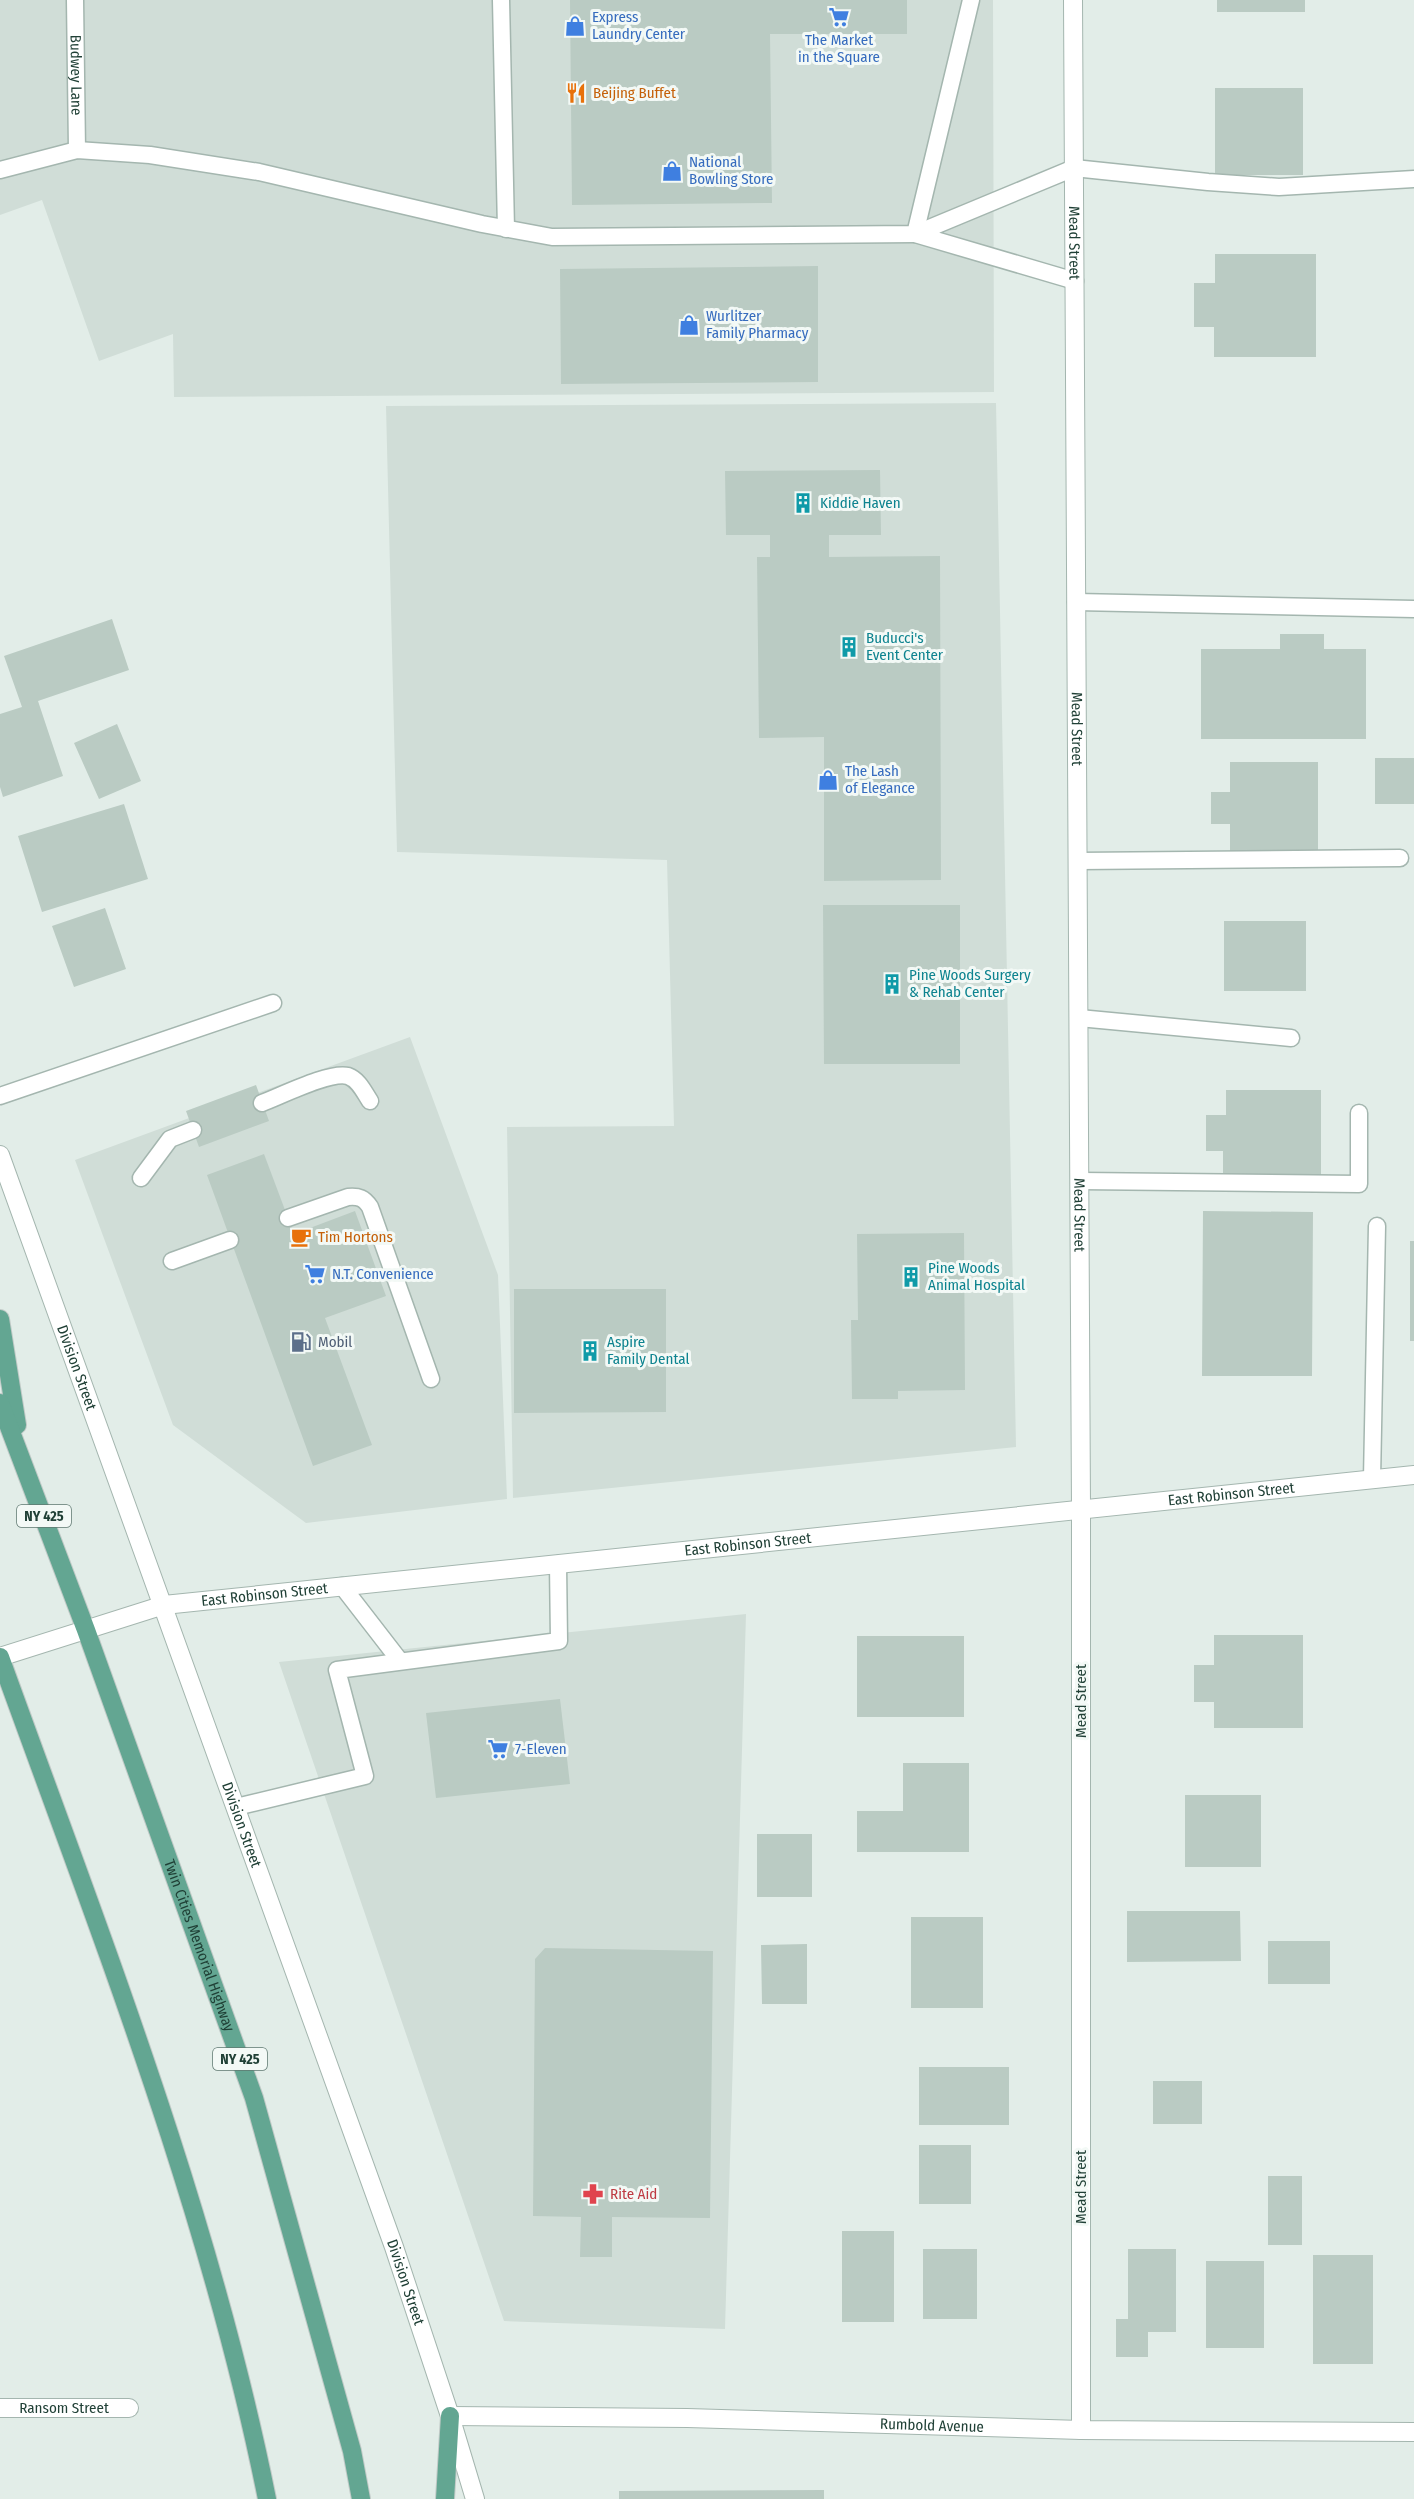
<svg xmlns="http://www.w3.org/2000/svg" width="1414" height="2499" font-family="'Fira Sans Condensed',sans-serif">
  <rect width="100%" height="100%" fill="#e2ede8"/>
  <!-- built -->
  <path fill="#d0ddd7" d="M0,0H993L994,392L174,397L173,334L99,361L42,200L0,215Z
    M996,403L1016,1447L513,1498L507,1127L674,1126L667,860L397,852L386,406Z
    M410,1037L498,1275L507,1499L306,1523L173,1425L75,1160Z
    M746,1614L725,2329L504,2321L279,1662Z"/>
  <!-- building -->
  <path fill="#bacbc3" d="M570,0H907V34H770L772,203L572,205Z
    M1217,0H1305V12H1217Z
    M1215,88H1303V175H1215Z
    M1215,254H1316V357H1214V327H1194V283H1215Z
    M818,266V382L561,384L560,269Z
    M880,470L881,535H829V557L940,556L941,880L824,881V737L759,738L757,557H770V535H726L725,471Z
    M112,619L129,670L38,701L63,776L3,797L0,787V714L22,707L4,656Z
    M1280,634H1324V649H1366V739H1201V649H1280Z
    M117,724L141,781L99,799L74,743Z
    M1375,758H1414V804H1375Z
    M1230,762H1318V854H1230V824H1211V792H1230Z
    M124,804L148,879L42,912L18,836Z
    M823,905H960V1064H824Z
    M105,908L126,969L74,987L52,926Z
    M1224,921H1306V991H1224Z
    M256,1085L269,1121L199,1147L186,1111Z
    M1226,1090H1321V1177H1223V1151H1206V1115H1226Z
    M264,1154L294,1234L355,1211L386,1296L325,1318L372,1445L313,1466L207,1175Z
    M1203,1211L1313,1212L1312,1376H1202Z
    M964,1233L965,1390L898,1391V1399H852L851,1320H858L857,1234Z
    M1410,1241H1414V1341H1410Z
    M514,1289H666V1412L514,1413Z
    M1214,1635H1303V1728H1214V1702H1194V1665H1214Z
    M857,1636H964V1717H857Z
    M560,1699L570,1784L436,1798L426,1713Z
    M903,1763H969V1852H857V1811H903Z
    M1185,1795H1261V1867H1185Z
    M757,1834H812V1897H757Z
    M1127,1911H1240L1241,1961L1127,1962Z
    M911,1917H983V2008H911Z
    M1268,1941H1330V1984H1268Z
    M807,1944V2004H762L761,1945Z
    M545,1948L713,1951L710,2218L612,2217V2257H580L581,2217L533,2216L535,1959Z
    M919,2067H1009V2125H919Z
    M1153,2081H1202V2124H1153Z
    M919,2145H971V2204H919Z
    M1268,2176H1302V2245H1268Z
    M842,2231H894V2322H842Z
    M923,2249H977V2319H923Z
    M1128,2249H1176V2332H1148V2357H1116V2319H1128Z
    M1313,2255H1373V2364H1313Z
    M1206,2261H1264V2348H1206Z
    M824,2490V2499H619V2491Z"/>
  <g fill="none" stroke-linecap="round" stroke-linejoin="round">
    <!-- service casing -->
    <g stroke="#a4b6af" stroke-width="19">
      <g id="service">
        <path id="s1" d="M75,0L77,150"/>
        <path d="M501,0L506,229"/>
        <path d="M0,170L77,150L150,155L259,172L482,224L552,237L915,234L971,0"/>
        <path d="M1075,281L915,234L1074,168L1208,182L1279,187L1414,179"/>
        <path d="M1076,602L1414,609"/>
        <path d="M1078,861L1400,858"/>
        <path d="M1079,1018L1291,1038"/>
        <path d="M0,1096L273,1003"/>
        <path d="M262,1103C281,1096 330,1071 348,1076C359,1080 364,1092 370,1101"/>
        <path d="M141,1178L170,1139L193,1130"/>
        <path d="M1080,1181L1359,1184V1113"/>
        <path d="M288,1218L348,1197C359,1196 364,1198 370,1207L431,1379"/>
        <path d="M172,1261L230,1240"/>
        <path d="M1372,1479L1377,1226"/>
        <path d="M342,1586L400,1661"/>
        <path d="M236,1807L365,1776L337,1670L559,1641L558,1564"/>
      </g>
    </g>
    <!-- minor casing -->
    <g stroke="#a4b6af" stroke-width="20">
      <g id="minor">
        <path id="s2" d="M1073,0L1081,1509V2430"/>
        <path id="s3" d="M0,1155L394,2247L450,2416L475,2499"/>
        <path id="s4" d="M0,2408H129"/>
        <path id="s5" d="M450,2416L687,2418L1081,2430L1414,2432"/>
      </g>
    </g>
    <!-- tertiary casing -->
    <g stroke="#a4b6af" stroke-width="20">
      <g id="tertiary">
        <path id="s6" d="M0,1657L164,1605L1414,1475"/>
      </g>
    </g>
    <!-- primary casing -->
    <g stroke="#c1cac7" stroke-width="20">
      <g id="primary">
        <path d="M0,1319L17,1425"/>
        <path id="s7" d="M0,1403L86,1630L254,2098L352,2451L361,2499"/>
        <path d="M0,1657C100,1934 209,2209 267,2499"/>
        <path d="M445,2499L450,2416"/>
      </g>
    </g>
    <!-- service -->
    <use href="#service" stroke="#fff" stroke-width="16"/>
    <!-- minor -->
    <use href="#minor" stroke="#fff" stroke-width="18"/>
    <!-- tertiary -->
    <use href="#tertiary" stroke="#fff" stroke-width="18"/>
    <!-- primary -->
    <use href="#primary" stroke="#63a692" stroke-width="18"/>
  </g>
  <!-- icons -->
  <defs>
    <g id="supermarket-bare" transform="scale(1.62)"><path d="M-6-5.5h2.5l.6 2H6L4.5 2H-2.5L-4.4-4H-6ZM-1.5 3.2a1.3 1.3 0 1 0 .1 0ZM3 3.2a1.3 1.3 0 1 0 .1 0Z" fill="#3f7fe0" stroke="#f3f9f6" stroke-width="2.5" paint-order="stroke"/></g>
    <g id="shop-bare" transform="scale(1.62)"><path d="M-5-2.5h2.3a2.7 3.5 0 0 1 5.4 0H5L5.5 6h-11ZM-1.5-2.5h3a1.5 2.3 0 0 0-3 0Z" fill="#3f7fe0" stroke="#f3f9f6" stroke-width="2.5" paint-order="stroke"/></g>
    <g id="restaurant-bare" transform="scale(1.62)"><path d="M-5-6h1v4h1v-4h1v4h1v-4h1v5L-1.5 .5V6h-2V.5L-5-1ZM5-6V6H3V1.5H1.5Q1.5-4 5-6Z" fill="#e8710a" stroke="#f3f9f6" stroke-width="2.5" paint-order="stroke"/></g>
    <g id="building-bare" transform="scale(1.62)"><path d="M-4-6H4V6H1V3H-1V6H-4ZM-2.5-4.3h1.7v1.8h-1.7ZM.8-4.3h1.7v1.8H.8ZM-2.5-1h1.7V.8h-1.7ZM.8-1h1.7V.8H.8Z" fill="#0f9aa8" stroke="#f3f9f6" stroke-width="2.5" paint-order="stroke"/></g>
    <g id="cafe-bare" transform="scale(1.62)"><path d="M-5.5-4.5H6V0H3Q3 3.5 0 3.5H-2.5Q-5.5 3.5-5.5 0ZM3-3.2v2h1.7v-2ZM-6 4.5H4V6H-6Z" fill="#e8710a" stroke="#f3f9f6" stroke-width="2.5" paint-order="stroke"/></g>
    <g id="fuel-bare" transform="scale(1.62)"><path d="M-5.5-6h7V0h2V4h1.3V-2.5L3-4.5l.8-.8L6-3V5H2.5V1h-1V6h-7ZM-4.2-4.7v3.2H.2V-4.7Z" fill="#5c6f8a" stroke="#f3f9f6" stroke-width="2.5" paint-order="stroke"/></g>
    <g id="pharmacy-bare" transform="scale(1.62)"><path d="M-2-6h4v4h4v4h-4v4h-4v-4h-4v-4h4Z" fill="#e0444e" stroke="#f3f9f6" stroke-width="2.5" paint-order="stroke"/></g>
  </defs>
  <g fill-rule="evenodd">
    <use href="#supermarket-bare" x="839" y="17"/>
    <use href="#shop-bare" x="575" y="26"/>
    <use href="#restaurant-bare" x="576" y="93"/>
    <use href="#shop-bare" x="672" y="171"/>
    <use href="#shop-bare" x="689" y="325"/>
    <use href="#building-bare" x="803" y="503"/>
    <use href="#building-bare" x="849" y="647"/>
    <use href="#shop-bare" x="828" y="780"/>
    <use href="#building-bare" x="892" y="984"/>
    <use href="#cafe-bare" x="301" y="1237"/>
    <use href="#supermarket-bare" x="315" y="1274"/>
    <use href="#building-bare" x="911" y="1277"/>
    <use href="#fuel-bare" x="301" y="1342"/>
    <use href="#building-bare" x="590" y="1351"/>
    <use href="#supermarket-bare" x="498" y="1749"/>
    <use href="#pharmacy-bare" x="593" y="2194"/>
  </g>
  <g text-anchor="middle" stroke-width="6" stroke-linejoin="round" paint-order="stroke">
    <!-- shield labels -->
    <g fill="#f3f9f6" stroke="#5f7870" stroke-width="1.5">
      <rect x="17" y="1505" width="54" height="22" rx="4.5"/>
      <rect x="213" y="2048" width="54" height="22" rx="4.5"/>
    </g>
    <g font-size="14" font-weight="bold" fill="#204036">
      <text x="44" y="1521">NY 425</text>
      <text x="240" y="2064">NY 425</text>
    </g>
    <!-- shop labels -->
    <g font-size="15" fill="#366cbe" stroke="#f3f9f6" text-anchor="start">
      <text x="592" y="22">Express<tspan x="592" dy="17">Laundry Center</tspan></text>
      <text x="839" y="45" text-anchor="middle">The Market<tspan x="839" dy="17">in the Square</tspan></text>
      <text x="689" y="167">National<tspan x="689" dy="17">Bowling Store</tspan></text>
      <text x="706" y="321">Wurlitzer<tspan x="706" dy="17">Family Pharmacy</tspan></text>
      <text x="845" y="776">The Lash<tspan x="845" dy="17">of Elegance</tspan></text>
      <text x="332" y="1279">N.T. Convenience</text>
      <text x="515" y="1754">7-Eleven</text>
    </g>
    <!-- street labels -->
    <g font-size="15" fill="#204036" stroke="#f3f9f6">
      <text dy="5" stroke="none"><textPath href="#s1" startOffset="75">Budwey Lane</textPath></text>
      <text dy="5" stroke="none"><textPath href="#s2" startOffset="243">Mead Street</textPath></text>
      <text dy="5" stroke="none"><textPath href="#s2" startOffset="729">Mead Street</textPath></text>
      <text dy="5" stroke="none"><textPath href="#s2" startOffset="1215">Mead Street</textPath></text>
      <text dy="5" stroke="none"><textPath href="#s3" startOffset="226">Division Street</textPath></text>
      <text dy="5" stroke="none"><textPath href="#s6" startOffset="1245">East Robinson Street</textPath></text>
      <text dy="5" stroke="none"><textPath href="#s6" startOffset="759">East Robinson Street</textPath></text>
      <text dy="5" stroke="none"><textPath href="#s6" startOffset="273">East Robinson Street</textPath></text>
      <text transform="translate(1081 1701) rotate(-90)" y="5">Mead Street</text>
      <text dy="5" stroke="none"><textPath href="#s3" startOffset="712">Division Street</textPath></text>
      <text dy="5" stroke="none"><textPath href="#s7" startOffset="578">Twin Cities Memorial Highway</textPath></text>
      <text transform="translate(1081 2187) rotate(-90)" y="5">Mead Street</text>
      <text dy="5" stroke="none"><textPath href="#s3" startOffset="1198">Division Street</textPath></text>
      <text dy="5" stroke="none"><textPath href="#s4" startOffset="64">Ransom Street</textPath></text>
      <text dy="5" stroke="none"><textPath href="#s5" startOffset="482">Rumbold Avenue</textPath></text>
    </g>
    <!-- food labels -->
    <g font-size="15" fill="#c56008" stroke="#f3f9f6" text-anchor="start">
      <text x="593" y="98">Beijing Buffet</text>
      <text x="318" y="1242">Tim Hortons</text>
    </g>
    <!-- culture labels -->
    <g font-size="15" fill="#0d838f" stroke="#f3f9f6" text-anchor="start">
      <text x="820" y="508">Kiddie Haven</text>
      <text x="866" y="643">Buducci's<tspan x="866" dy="17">Event Center</tspan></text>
      <text x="909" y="980">Pine Woods Surgery<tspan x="909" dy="17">&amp; Rehab Center</tspan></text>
      <text x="928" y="1273">Pine Woods<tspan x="928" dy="17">Animal Hospital</tspan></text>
      <text x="607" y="1347">Aspire<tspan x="607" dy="17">Family Dental</tspan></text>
    </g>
    <!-- service labels -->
    <g font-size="15" fill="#4e5e75" stroke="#f3f9f6" text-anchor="start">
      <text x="318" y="1347">Mobil</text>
    </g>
    <!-- health labels -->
    <g font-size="15" fill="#be3a42" stroke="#f3f9f6" text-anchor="start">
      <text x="610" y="2199">Rite Aid</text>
    </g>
  </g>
</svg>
